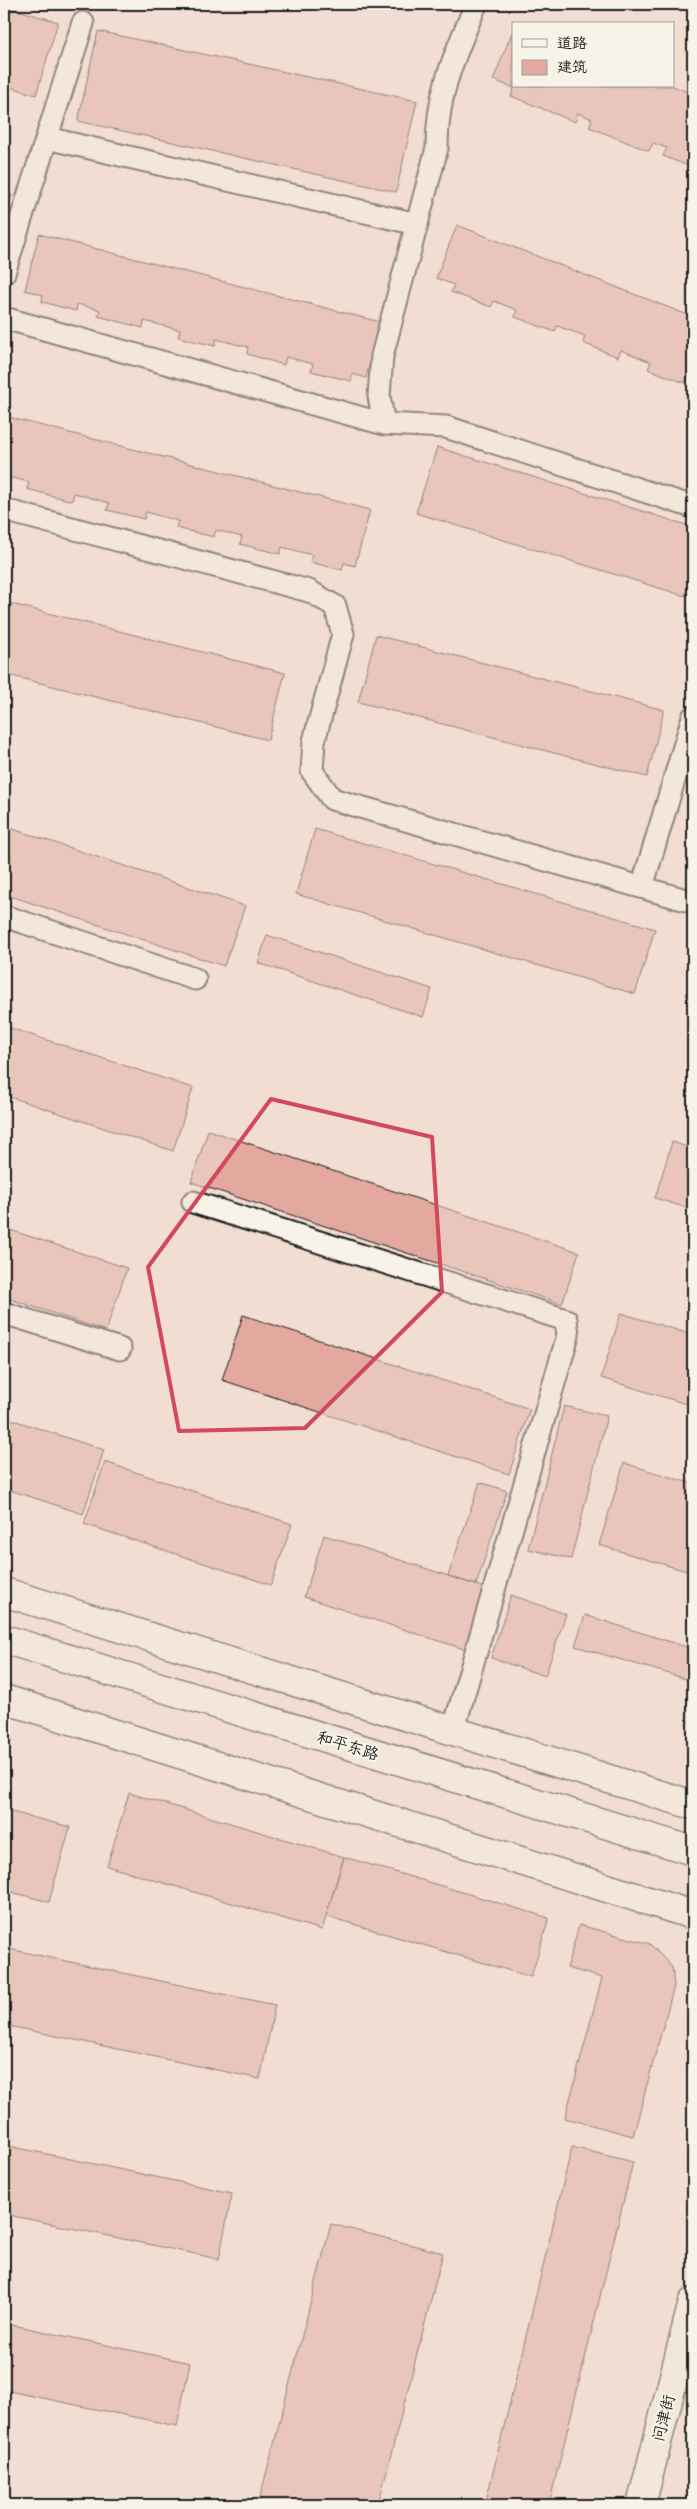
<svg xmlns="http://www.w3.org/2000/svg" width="697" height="2509" font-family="Itim,'LXGW WenKai TC',sans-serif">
  <rect width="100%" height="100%" fill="#f1ddd2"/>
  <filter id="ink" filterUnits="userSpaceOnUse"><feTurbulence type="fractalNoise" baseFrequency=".02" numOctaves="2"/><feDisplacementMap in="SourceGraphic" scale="10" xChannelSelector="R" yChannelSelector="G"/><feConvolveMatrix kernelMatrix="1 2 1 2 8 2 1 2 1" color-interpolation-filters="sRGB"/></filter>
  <g filter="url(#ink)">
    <!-- building -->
    <path fill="#e3a99f" stroke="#1c1c1c" d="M4,6L58,22L36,95L4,85Z
      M513,30V86H673L693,94V168L663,156L667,148L653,143L649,151L589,127L592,119L578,113L575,122L511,96L514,88L493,80Z
      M98,31L417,101L396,192L78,121Z
      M4,193L12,195L4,224Z
      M457,225L693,317V378L687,376L685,383L648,369L651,362L621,350L618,357L583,343L585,336L557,326L555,332L515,317L517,310L494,301L491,307L451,292L454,285L436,278Z
      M39,234L380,322L366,378L353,374L351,381L311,371L313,364L286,357L284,365L247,354L248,347L216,339L215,346L178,337L180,330L144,321L143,328L98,316L100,310L77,304L76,311L42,302L43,295L25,290Z
      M4,416L370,510L355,566L344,563L342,570L310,562L312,555L282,547L280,554L240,544L242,537L216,530L214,537L176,528L178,521L146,512L144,519L107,510L109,503L74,493L72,501L27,489L29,482L4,476Z
      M437,447L693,527V570L685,596L416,513Z
      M4,602L285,673L268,740L4,674Z
      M376,635L664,710L647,777L358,702Z
      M4,826L245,906L224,966L4,894Z
      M315,829L655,929L635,994L296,894Z
      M267,935L432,989L423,1017L258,963Z
      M4,1026L193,1088L173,1151L4,1095Z
      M208,1130L579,1252L562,1304L191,1182Z
      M672,1142L693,1149V1210L655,1198Z
      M4,1228L127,1268L106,1331L4,1297Z
      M621,1313L693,1335V1406L601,1378Z
      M243,1315L530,1409L509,1474L222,1380Z
      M564,1406L607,1416L571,1559L528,1549Z
      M4,1417L104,1450L83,1514L4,1488Z
      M105,1462L292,1524L271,1585L84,1524Z
      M624,1463L693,1484V1573L599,1545Z
      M480,1482L507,1491L476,1585L448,1576Z
      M324,1535L485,1588L464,1649L304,1597Z
      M511,1595L566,1614L545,1676L491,1658Z
      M585,1615L693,1649V1681L575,1646Z
      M129,1793L344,1857L322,1930L107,1866Z
      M4,1810L70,1827L49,1902L4,1890Z
      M344,1857L549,1918L531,1977L326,1916Z
      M579,1925L650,1944L672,1967L674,1986L633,2136L565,2118L602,1978L567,1968Z
      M4,1948L275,2005L260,2079L4,2025Z
      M4,2145L232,2193L219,2259L4,2214Z
      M572,2147L633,2162L549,2505H485Z
      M331,2224L443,2253L378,2505H258Z
      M4,2323L190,2363L177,2426L4,2390Z"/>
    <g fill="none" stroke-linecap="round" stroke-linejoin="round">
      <!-- service casing -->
      <g stroke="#1c1c1c" stroke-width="25">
        <path id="service" d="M47,138L417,224
          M4,273L83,23
          M4,318L384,424L446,427L693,507
          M384,424L379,396L382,356L437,148C437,90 455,56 476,4
          M4,510L309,591L335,606L343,634L314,741L312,771L332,799L693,902
          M642,887L693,717
          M4,916L195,979
          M193,1202L566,1320L568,1335L453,1731
          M4,1313L120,1349"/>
      </g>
      <!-- minor casing -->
      <g stroke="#1c1c1c" stroke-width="31">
        <path id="minor" d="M4,1699L693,1915"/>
      </g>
      <!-- tertiary casing -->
      <g stroke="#1c1c1c" stroke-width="31">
        <path id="tertiary" d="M641,2505L693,2302"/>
      </g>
      <!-- secondary casing -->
      <g stroke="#1c1c1c" stroke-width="31">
        <path id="secondary" d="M4,1592L693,1805
          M4,1639L693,1851"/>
      </g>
      <!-- service -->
      <use href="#service" stroke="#f7f3e8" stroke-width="21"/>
      <!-- minor -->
      <use href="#minor" stroke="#f7f3e8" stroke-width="28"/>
      <!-- tertiary -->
      <use href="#tertiary" stroke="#f7f3e8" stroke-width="28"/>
      <!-- secondary -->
      <use href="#secondary" stroke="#f7f3e8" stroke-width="28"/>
    </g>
  </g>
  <!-- marked area -->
  <path d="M0 0H697V2509H0ZM271,1099L432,1137L442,1292L305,1428L179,1431L148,1267Z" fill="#f1ddd2" fill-opacity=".55" fill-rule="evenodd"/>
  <path fill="none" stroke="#d1495b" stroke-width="4" stroke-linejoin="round" d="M271,1099L432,1137L442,1292L305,1428L179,1431L148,1267Z"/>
  <g text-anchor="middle" stroke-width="4.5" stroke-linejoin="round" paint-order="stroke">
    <!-- street labels -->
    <g font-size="16" fill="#1c1c1c" stroke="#f7f3e8">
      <text transform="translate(348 1745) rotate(17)" y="6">和平东路</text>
      <text transform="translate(663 2418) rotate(-76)" y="6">问津街</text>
    </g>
  </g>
  <!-- margin -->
  <rect width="697" height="2509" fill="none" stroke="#f7f3e8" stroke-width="20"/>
  <rect x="10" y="10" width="677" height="2489" fill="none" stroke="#1c1c1c" stroke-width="2" filter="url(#ink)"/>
  <!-- legend -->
  <rect x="512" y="22" width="162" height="65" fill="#f7f3e8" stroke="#9f9d96"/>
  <rect x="522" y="39" width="25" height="8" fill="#f7f3e8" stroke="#9f9d96"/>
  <text x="557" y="48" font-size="15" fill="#1c1c1c">道路</text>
  <rect x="522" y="60" width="25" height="15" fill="#e3a99f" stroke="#9f9d96"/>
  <text x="557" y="72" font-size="15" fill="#1c1c1c">建筑</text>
</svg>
